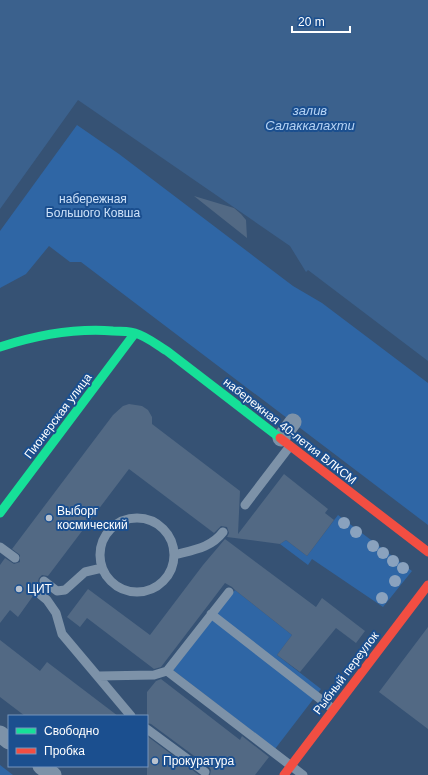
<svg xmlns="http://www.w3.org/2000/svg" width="428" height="775" font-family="Arial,sans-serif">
  <rect width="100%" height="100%" fill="#365274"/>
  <!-- green -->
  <path fill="#2f66a5" d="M77,125L119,154L293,286L322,303L428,383V525L81,262H70L49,246L26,274L0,288V231Z
    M338,515L412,571L383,607L312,559L308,565L280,544L286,540L307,556Z
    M235,590L292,635L277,655L321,689L275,749L173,670Z
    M0,765L13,775H0Z"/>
  <!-- water -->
  <path fill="#3b618d" d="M0,0H428V361L308,270L306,272L290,246L78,100L0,209Z"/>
  <!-- building -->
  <path fill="#526984" d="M194,196L234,208L241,214L246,220L247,238Z
    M129,404L142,406L148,410L152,417V424L240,491L238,534L284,474L328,509L325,513L334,520L307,556L286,540L280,544L227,537L229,533L227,527L221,526L214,533L129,469L48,576L42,575L39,578L38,581L40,586L34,585L31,588L30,593L33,596L18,617L10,610L0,623V565L5,558L14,564L20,562V555L12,549L113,415L123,406Z
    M225,539L316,607L322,598L365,631L356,643L336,628L300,672L277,655L292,635L235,590L232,587L225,583L161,667L154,669L87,618L80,627L67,617L88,589L150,635L203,565Z
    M428,627V729L379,692Z
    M0,640L40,671L47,662L118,716H25L0,697Z
    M161,679L240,740L242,736L269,757L255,775H210L211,770L209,767L151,724L147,723V692L156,681Z
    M147,736L199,775H147Z"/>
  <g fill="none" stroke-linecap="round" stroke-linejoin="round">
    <!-- lane -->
    <path stroke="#7d92a8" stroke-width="9" d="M245,505L290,446
      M100 555a37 37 0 1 1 74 0a37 37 0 1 1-74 0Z
      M0,547L15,558
      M174,555C193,550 211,548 223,532
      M44,581L57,591L65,590L85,572L102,568
      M36,591L47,600L56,613L62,634L131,716
      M211,614L333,709
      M167,671L303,775
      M99,676L154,675L167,671L229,592
      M147,729L205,772"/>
    <!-- street -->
    <path stroke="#7d92a8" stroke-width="17" d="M281,438L293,422
      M0,734L9,741
      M41,766L53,775"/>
    <!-- fast -->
    <path stroke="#16e098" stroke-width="9" d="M0,347C37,335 74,328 113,331C120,331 128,331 135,333C146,336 157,345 167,351L280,438
      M0,513L135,333"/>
    <!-- jam -->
    <path stroke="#f24e42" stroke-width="9" d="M280,438L428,552
      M284,775L428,585"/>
  </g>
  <!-- trees -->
  <g fill="#8aa2be">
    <circle cx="344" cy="523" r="6"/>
    <circle cx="356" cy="532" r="6"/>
    <circle cx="373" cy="546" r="6"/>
    <circle cx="383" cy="553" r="6"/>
    <circle cx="393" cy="561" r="6"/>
    <circle cx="403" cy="568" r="6"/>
    <circle cx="395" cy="581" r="6"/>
    <circle cx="382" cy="598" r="6"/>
  </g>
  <!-- markers -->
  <g fill="#b9c2ce" stroke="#1b4f8f" stroke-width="1.5">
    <circle cx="49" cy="518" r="4"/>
    <circle cx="19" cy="589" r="4"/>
    <circle cx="155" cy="761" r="4"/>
  </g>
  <g text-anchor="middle" stroke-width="4" stroke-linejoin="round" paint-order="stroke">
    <!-- park labels -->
    <g font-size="12" fill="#cfe3fa" stroke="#1b4f8f">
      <text x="93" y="203">набережная<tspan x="93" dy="14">Большого Ковша</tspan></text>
    </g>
    <!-- street labels -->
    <g font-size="12" fill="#fff" stroke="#1b4f8f">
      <text transform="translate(58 416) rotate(-53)" y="4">Пионерская улица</text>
      <text transform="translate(290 431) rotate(38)" y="4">набережная 40-летия ВЛКСМ</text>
      <text transform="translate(346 673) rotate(-53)" y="4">Рыбный переулок</text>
    </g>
    <!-- poi labels -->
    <g font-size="12" fill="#fff" stroke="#1b4f8f" text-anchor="start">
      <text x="57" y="515">Выборг<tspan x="57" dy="14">космический</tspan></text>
      <text x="27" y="593">ЦИТ</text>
      <text x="163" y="765">Прокуратура</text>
    </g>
    <!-- water labels -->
    <g font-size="13" font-style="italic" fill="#b5d3f5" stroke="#1b4f8f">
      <text x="310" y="115">залив<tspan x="310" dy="15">Салаккалахти</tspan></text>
    </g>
  </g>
  <!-- legend -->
  <rect x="8" y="715" width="140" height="52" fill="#1b4f8f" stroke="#7695bc"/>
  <rect x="16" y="728" width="20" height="6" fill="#16e098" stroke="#7695bc"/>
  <text x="44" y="735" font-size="12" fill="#ffffff">Свободно</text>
  <rect x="16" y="748" width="20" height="6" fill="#f24e42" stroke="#7695bc"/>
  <text x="44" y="755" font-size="12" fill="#ffffff">Пробка</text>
  <!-- scale -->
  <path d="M292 26v6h58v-6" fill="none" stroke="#ffffff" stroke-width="2"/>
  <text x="298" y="26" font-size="12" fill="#ffffff" stroke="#1b4f8f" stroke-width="3" paint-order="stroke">20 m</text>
</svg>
